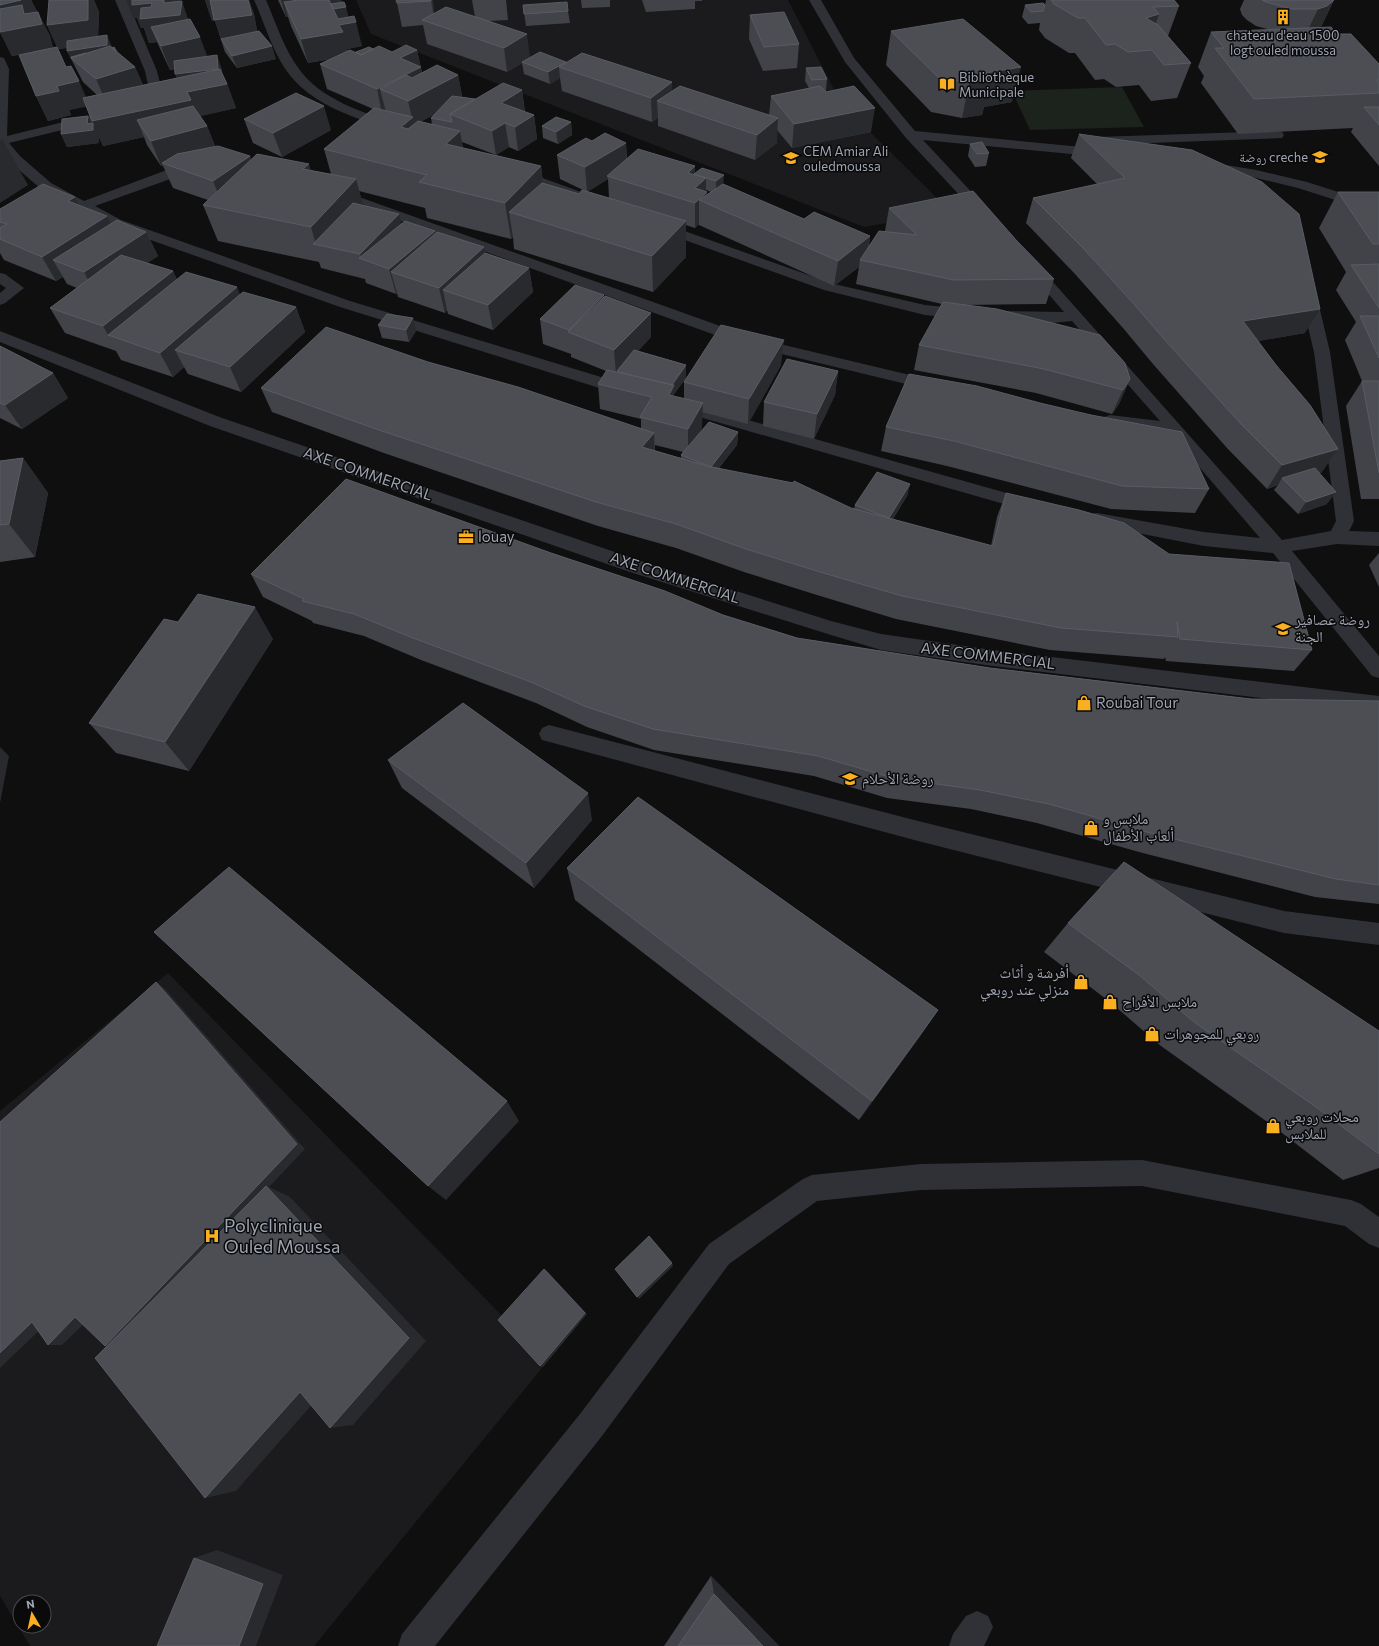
<svg xmlns="http://www.w3.org/2000/svg" width="1379" height="1646" font-family="Commissioner,'Noto Naskh Arabic',sans-serif">
  <rect width="100%" height="100%" fill="#0f0f10"/>
  <!-- built -->
  <path fill="#1b1b1d" fill-rule="evenodd" d="M356,0H788L841,103L951,212L864,227L371,34Z
    M168,973L547,1362L314,1646H30L0,1596V1111ZM20,1602H44V1626H20Z"/>
  <!-- green -->
  <path fill="#1b231c" d="M1122,87L1144,127L1030,130L1012,91Z"/>
  <g fill="none" stroke-linecap="round" stroke-linejoin="round">
    <!-- minor -->
    <path fill="#303136" fill-rule="evenodd" d="M115,0H127L157,71L163,96C158,103 147,104 140,111L9,143L20,156L51,183L84,201L180,165L196,161L201,162L203,165L201,168L95,206L121,220L350,301L634,387L636,391L634,395L628,396L622,395L340,307L111,226L78,209L41,189L10,162L0,149V57L4,58L9,69L7,136L132,105L137,100L150,94L145,71Z
      M254,0H266C276,23 284,49 299,69C321,100 363,112 397,124L398,127L397,130C385,133 369,123 359,119C335,110 311,99 294,80C274,58 266,26 254,0Z
      M809,0H821L854,58L915,131L1103,149L1108,150L1110,153L1108,156L1103,157L923,140L992,214L990,217L985,218L980,217L906,138L845,62Z
      M1277,131L1282,132L1284,135L1282,138L1096,145L1091,144L1089,141L1091,138L1096,137Z
      M1208,162L1256,170L1307,182L1379,205V214L1298,188L1256,178L1203,169L1201,166L1203,163Z
      M515,168L581,192L583,195L581,198L576,199L571,198L510,175L508,172L510,169Z
      M334,188L751,337L935,381L941,382L943,386L941,390L935,391L740,344L329,195L327,192L329,189Z
      M659,222L834,284L925,305L967,309L972,311L975,314L972,317L967,319L925,315L824,290L654,229L652,226L654,223Z
      M1032,263L1037,264L1282,540L1331,531L1336,521L1314,352L1299,289L1302,286L1307,284L1312,286L1315,289L1330,352L1354,521L1349,531L1379,532V546L1337,544L1292,551L1379,656V678L1372,676L1273,553L1204,546L1091,524L1088,519L1091,514L1097,513L1204,532L1260,538L1171,434L1104,425L1102,421L1104,417L1110,415L1160,421L1072,321L1052,323L996,319L993,316L996,313L1001,311L1064,312L1025,267L1027,264Z
      M0,273L5,274L24,288L5,303L0,305V293L6,288L0,284Z
      M0,331L222,418L644,562L831,621L881,634L993,650L1379,696V712L993,666L881,650L831,635L630,572L210,426L0,342Z
      M674,399L1038,502L1041,506L1038,510L1032,512L668,408L666,404L668,400Z
      M549,725L918,821L1284,911L1379,923V945L1284,933L918,841L542,740L539,734L542,728Z
      M1142,1160L1351,1200L1361,1204L1379,1217V1248L1369,1244L1345,1226L1142,1186L921,1190L817,1201L729,1264L602,1436L435,1646H398L402,1634L580,1414L709,1244L803,1179L812,1175L921,1164Z
      M977,1611L988,1616L993,1627L984,1646H949L953,1634L966,1616Z"/>
  </g>
  <!-- wall -->
  <path fill="#424349" fill-rule="evenodd" d="M0,0H31L50,36L53,48L86,97L97,95L83,82L67,51V48L58,49L47,25L49,0H94L99,12L98,36L135,67L143,85L177,78L175,69L170,70L157,42L149,43L144,28H141L137,18H133L180,1L188,19L207,56L221,67L222,74L227,84L236,108L200,116L207,126L215,146L250,156L251,160L331,174L324,149L373,109L327,89L320,64L331,59L308,63L291,26L288,17H286L278,0H341L348,17L362,46L347,49L348,51L356,52L373,49L392,52L417,50L422,73L458,75L462,97L475,99L522,90L525,112L534,115L537,139L518,151L509,147L496,155L462,142L463,148L541,166L543,183L579,194L585,191L560,179L557,155L592,141L626,143L627,159L695,174L702,168L723,185L804,219L870,236L869,246L885,231L889,208L1017,241L1054,279L1046,304L963,305L1130,379L1119,404L1112,414L1036,393L914,370L919,345L942,304L856,284L859,267L834,286L699,225V224L695,228L686,225V257L653,292L514,249L513,237L511,239L427,218L425,208L359,191L363,206L402,224L484,247L485,253L529,268L533,292L493,330L448,314L447,310L445,313L398,297L397,293L396,294L366,283L365,279L321,268L319,262L218,241L203,205L208,200L173,188L163,166H161L147,145L144,137L103,146L99,137V143L67,147L61,134L93,123L86,106L69,110L71,115L48,121L36,96L45,50L12,56L0,32ZM435,114L431,118L432,125L420,122ZM608,179L609,198L587,192ZM706,190L711,192L707,195V192L706,191Z
    M205,0H249L254,14L257,31L276,59L237,68L225,52L215,21H212Z
    M433,0L434,14L475,17L472,0H506L508,20L488,21L530,57L566,62L672,82V91L769,115L771,96L809,88L805,81L806,68L827,79L826,91H825L871,132L792,148L777,130V143L755,160L658,126V118L652,122L562,91L560,78L550,84L524,74L522,63L507,72L427,44L423,25L402,27L397,3Z
    M581,0H610V7L582,8Z
    M642,0H702V1H695V9L646,12Z
    M1046,0H1174L1179,6L1168,36L1191,63L1177,98L1151,101L1139,85L1116,87L1104,79L1095,80L1075,53H1069L1045,38L1039,30L1040,23L1028,24L1022,17L1025,5H1045Z
    M1244,0H1334L1322,25L1319,28L1337,34L1379,64V166L1351,132L1353,128L1238,134L1201,83L1204,76L1198,67L1211,32L1271,30L1256,26L1247,20L1242,15L1240,9Z
    M523,5L568,11L570,23L526,26Z
    M750,15L799,44L797,68L763,71L749,39Z
    M891,31L1012,102L984,107L982,115L962,118L931,112L886,65Z
    M244,119L331,130L282,157L253,143Z
    M571,122L572,135L558,144L543,138L542,126Z
    M1079,134L1305,333L1258,341L1338,449L1321,473H1319L1327,504L1298,514L1274,490L1278,485L1267,489L1227,448L1153,364L1123,328L1075,274L1026,223L1033,198L1097,184L1071,158Z
    M970,144L989,153L986,166L975,167L968,156Z
    M1338,192H1379V499H1361L1346,406L1362,381L1345,340L1356,322L1336,290L1346,272L1319,228Z
    M75,197L80,206L111,224L146,232L158,256L147,263L173,271L177,280L296,307L305,332L241,392L188,374L184,367L173,377L121,360L116,351L65,333L50,308L77,288L67,284L63,277L56,281L4,260L0,253V209Z
    M604,297L651,313V337L638,351L686,365V378L674,394V397L684,399V382L781,365L748,424L702,412V428L699,433L738,432L737,445L719,468L854,509L855,505L910,484L907,496L893,519L991,546L997,517L1006,493L1169,554L1312,650L1294,671L1166,661L1165,657L1164,659L1050,650L896,619L817,595L744,572L676,548L598,526L384,453L272,412L261,388L428,362L641,429V419L600,409L598,384L606,371L571,357V354L543,344L540,319ZM655,445L683,452L681,455V458L655,451Z
    M378,325L416,331L409,342L382,338Z
    M0,346L53,373L68,398L22,429L0,418Z
    M838,371L835,395L814,439L763,426L764,402Z
    M1040,403L1209,489L1195,513L1111,509L947,466L881,451L886,427Z
    M23,458L48,493L35,557L0,562V461Z
    M551,553L723,615L797,638L990,668L1251,699L1379,701V904L1315,897L1139,852L1037,823L971,809L887,798L814,776L654,750L587,727L536,703L421,660L364,636L313,623L312,621L263,597L251,574Z
    M1379,553V587L1369,565Z
    M178,622L273,639L189,771L116,753L89,723Z
    M388,760L592,820L534,888L402,788Z
    M567,868L938,1010L921,1035L859,1120L575,900Z
    M1068,923L1379,1031V1168L1343,1180L1273,1126L1161,1046L1110,1002L1044,952Z
    M711,1576L779,1646H664Z"/>
  <!-- shaded-wall -->
  <path fill="#292a2d" d="M21,0H31L40,18L38,12L50,36L53,48L12,56L0,32V5Z
    M52,0H94L99,12L98,44L58,49L47,25Z
    M126,0H180V3L182,1L190,25L151,27L157,42L149,43L144,28H141L137,18H133Z
    M205,0H249L254,14L259,39L222,41L215,21H212Z
    M281,0H341L343,7H346L349,19L334,21L284,2L288,17H286Z
    M431,0H433L435,24Z
    M1333,1L1322,25L1316,30L1307,32L1318,9Z
    M1159,14L1147,49L1146,18Z
    M356,22L362,46L347,49L349,56L308,63L301,39L339,25Z
    M527,34L530,58L522,62V63L507,72L504,48Z
    M107,35L112,47L71,57L73,63L67,51Z
    M200,37L209,61L170,70L161,46Z
    M272,46L276,59L237,68L232,56Z
    M417,50L426,91L380,89L386,112L382,114L377,89L400,58Z
    M217,55L221,67L223,81L180,87L175,74Z
    M566,62L559,67L560,78L550,84L548,72Z
    M135,67L145,91L107,104L96,79Z
    M1021,67L1012,102L984,107L982,115L962,118L969,83L986,73Z
    M458,75L463,99L415,125L421,152L401,127L412,118L408,101Z
    M79,81L90,106L69,110L71,115L48,121L36,96L57,86Z
    M672,82L673,107L657,101L658,118L652,122L651,98Z
    M227,84L236,108L197,117L137,120L144,137L103,146L99,137V143L67,147L61,134L87,124L88,116L93,128V125L92,121L187,92Z
    M522,90L525,114L505,123L509,147L496,155L492,131L501,103Z
    M324,106L331,130L282,157L273,133Z
    M875,108L871,132L792,148L794,124Z
    M534,115L537,139L518,151L515,127Z
    M778,118L777,143L755,160L757,135Z
    M571,122L572,135L558,144L556,132Z
    M207,126L217,151L162,163L163,166H161L151,141Z
    M460,131L466,167L446,144Z
    M2,139L28,185L0,203V141Z
    M626,143L627,167L607,176L608,179L587,192L585,167Z
    M250,156L259,181L223,205L213,181Z
    M309,164L320,199L303,169Z
    M541,166L545,202L509,212L513,237L511,239L505,203Z
    M695,166V191L688,173Z
    M724,175L723,187L716,194V181Z
    M706,178V193L707,192V204L699,200V224L695,228V188Z
    M356,179L366,215L316,245L311,227Z
    M75,197L88,221L68,201Z
    M399,214L405,239L362,259L360,254Z
    M107,216L119,241L53,260L63,277L56,281L42,257Z
    M686,221V257L653,292L652,256Z
    M435,231L441,256L391,272L397,293L396,294L389,269Z
    M146,232L158,256L97,297L84,272Z
    M870,236L866,261L860,260L859,267L834,286L838,261Z
    M484,247L488,271L443,290L447,310L445,313L439,288Z
    M529,268L533,292L493,330L488,305Z
    M173,271L184,296L108,335L103,326Z
    M237,287L247,312L175,350L184,367L173,377L160,353Z
    M604,295L606,320L569,333V330Z
    M296,307L305,332L241,392L230,367Z
    M1320,309L1305,333L1230,346L1243,321Z
    M651,313V337L619,371H617V373L616,374L614,350Z
    M413,318L416,331L409,342L406,330Z
    M784,340L781,365L748,424L749,399Z
    M686,365V378L674,394L675,410L669,395L670,387Z
    M838,371L835,395L814,439L817,414Z
    M53,373L68,398L22,429L5,405Z
    M1130,379L1119,404L1112,414L1123,390Z
    M703,403L702,428L688,453V429Z
    M738,432L737,445L710,479L711,467Z
    M654,433L655,457L642,447Z
    M1338,449L1321,473L1287,483L1282,478L1278,485L1267,489L1282,465Z
    M23,458L48,493L35,557L9,524Z
    M910,484L907,496L886,530L889,518Z
    M1336,492L1327,504L1298,514L1306,502Z
    M255,607L273,639L189,771L165,742Z
    M0,747L9,756L0,803Z
    M588,793L592,820L534,888L526,863Z
    M156,982L166,990L305,1149L269,1187L290,1197L426,1341L353,1425L330,1428L409,1338L117,1347L105,1346Z
    M938,1010L921,1035L859,1120L872,1101Z
    M507,1101L519,1121L446,1200L428,1186Z
    M672,1263L673,1266L639,1299L637,1297Z
    M544,1269L547,1271L587,1314L543,1367L540,1366Z
    M75,1317L89,1319L62,1345H48Z
    M32,1322L46,1324L0,1368V1353Z
    M324,1391L236,1491L205,1498L300,1392Z
    M217,1550L283,1575L256,1646H239L194,1558Z
    M711,1576L779,1646H763L714,1594Z"/>
  <!-- building -->
  <path fill="#4c4e54" stroke="#595c63" d="M0,0H21L0,5Z
    M49,0H88V20L47,25Z
    M132,0H164V3L182,1L180,15L140,19L141,8L151,7L152,3L132,5Z
    M210,0H248L252,15L214,20Z
    M299,0H329L338,19L354,16L356,22L339,25L343,32L301,39L284,2Z
    M396,0H431V1L397,3Z
    M1051,0H1174L1179,6L1153,7L1159,14L1146,18L1158,25L1191,63L1164,65L1152,50L1128,52L1115,44L1106,45L1085,18H1078L1054,4Z
    M1262,0H1334L1333,1L1327,6L1318,9H1292L1266,2Z
    M344,2L346,7L333,9L331,4Z
    M567,2L568,11L524,14L523,5Z
    M1043,3L1045,5L1043,11L1031,12L1025,5Z
    M22,5L24,14L38,12L42,24L0,32V9Z
    M446,7L527,34L504,48L422,20Z
    M784,12L799,44L764,47L750,15Z
    M190,19L200,37L161,46L151,27Z
    M963,19L1021,67L986,73L990,80L969,83L938,77L891,31Z
    M1331,27L1337,34H1351L1379,64V80H1377L1379,83V93L1254,99L1215,48H1224L1211,32Z
    M259,31L272,46L232,56L221,39Z
    M107,35V45L67,51V41Z
    M406,45L417,50L400,58L421,67L377,89L320,64L350,50L361,55L379,46L392,52Z
    M110,46L135,67L96,79L71,58Z
    M57,47L66,67L71,66L79,81L57,86L59,91L36,96L19,55Z
    M114,47L117,52L112,48Z
    M369,47L373,49L361,55L356,52Z
    M540,52L566,62L548,72L522,62Z
    M86,53L71,58V57Z
    M582,53L672,82L651,98L559,67Z
    M217,55L218,69L175,74L174,61Z
    M437,65L458,75L408,101L380,89L406,75L412,78Z
    M821,67L827,79L812,80L806,68Z
    M220,69L227,84L187,92L191,100L92,121L83,98Z
    M503,83L522,90L501,103L534,115L515,127L505,123L492,131L450,114Z
    M680,86L778,118L757,135L657,101Z
    M820,86L826,92L854,86L875,108L794,124L771,96Z
    M296,93L324,106L273,133L244,119Z
    M452,96L475,99L450,114L452,122L431,118Z
    M193,106L207,126L151,141L137,120Z
    M1364,107H1379V125Z
    M374,108L413,117L401,127L408,129L418,121L460,131L446,144L541,166L505,203L419,182L427,175L324,149Z
    M88,116L87,124L93,123V130L61,134L62,119Z
    M556,117L571,122L556,132L542,126Z
    M605,133L626,143L585,167L557,155L586,138L592,141Z
    M1079,134L1192,150L1262,182L1299,214L1320,309L1243,321L1276,365L1310,405L1338,449L1282,465L1241,424L1164,339L1133,303L1084,249L1033,198L1125,178Z
    M982,142L989,153L977,154L970,144Z
    M218,146L250,156L213,181L162,163L177,154Z
    M638,149L695,166L688,173L706,178L695,188L707,192L695,203L607,176Z
    M257,154L309,164L303,169L356,179L311,227L203,205Z
    M702,168L724,175L716,181L694,174Z
    M542,183L579,194L582,190L686,221L652,256L509,212Z
    M43,184L75,197L68,201L107,216L42,257L0,239V228L7,224L0,222V209Z
    M723,184L804,219L814,212L870,236L838,261L699,200Z
    M973,191L1017,241L1054,279L954,280L860,260L879,231L917,235L889,208Z
    M1338,192H1379V244H1373Z
    M353,203L399,214L360,254L313,244Z
    M117,220L146,232L84,272L53,260Z
    M405,221L435,231L389,269L359,258Z
    M437,232L484,247L439,288L391,272Z
    M485,253L529,268L488,305L443,290Z
    M121,255L173,271L103,326L50,308Z
    M1379,264V308L1351,265Z
    M186,272L237,287L160,353L108,335Z
    M575,285L604,295L569,330L540,319Z
    M243,292L296,307L230,367L175,350Z
    M605,296L651,313L614,350L568,332Z
    M943,302L997,309L1100,335L1125,363L1130,379L1123,390L1044,369L919,345Z
    M387,314L413,318L406,330L378,325Z
    M1360,316H1379V358Z
    M721,325L784,340L749,399L684,382Z
    M326,327L428,362L518,387L654,433L642,447L707,466L793,483L794,481L851,508L993,546L1006,493L1079,510L1124,523L1169,554L1289,563L1312,650L1180,639L1177,622L1178,637L1061,628L902,596L820,572L746,549L676,524L596,502L376,429L261,388Z
    M0,346L53,373L5,405L0,403Z
    M634,350L686,365L672,385L638,377L617,371Z
    M787,359L838,371L817,414L764,402Z
    M607,370L674,385L669,395L703,403L688,429L640,417L652,397L598,384Z
    M909,374L977,386L1040,403L1091,415L1182,432L1209,489L1122,486L954,441L886,427Z
    M1362,381H1379V473Z
    M709,422L738,432L711,467L681,455Z
    M23,458L9,524L0,525V461Z
    M1315,468L1336,492L1306,502L1282,478Z
    M877,472L910,484L889,518L855,505Z
    M346,479L551,553L665,591L723,615L797,638L990,668L1251,699L1379,701V885L1336,879L1154,834L1049,804L980,790L893,778L818,756L653,729L584,706L531,682L413,638L354,614L302,601L304,599L251,574Z
    M198,594L255,607L165,742L89,723L164,619L178,622Z
    M463,703L588,793L526,863L388,760Z
    M638,797L938,1010L872,1101L567,868Z
    M1124,862L1379,1031V1154L1316,1107L1194,1022L1139,975L1068,923Z
    M229,867L507,1101L428,1186L154,932Z
    M156,982L297,1144L105,1346L75,1317L48,1345L32,1322L0,1353V1122Z
    M266,1186L409,1338L330,1428L300,1392L205,1498L95,1358Z
    M649,1236L672,1263L637,1297L615,1269Z
    M544,1269L585,1313L540,1366L498,1320Z
    M194,1558L263,1584L239,1646H157Z
    M714,1594L763,1646H678Z"/>
  <!-- icons -->
  <defs>
    <g id="building-bare" transform="scale(1.2)"><path d="M-4-6H4V6H1V3H-1V6H-4ZM-2.5-4.3h1.7v1.8h-1.7ZM.8-4.3h1.7v1.8H.8ZM-2.5-1h1.7V.8h-1.7ZM.8-1h1.7V.8H.8Z" fill="#f9af1f" stroke="#0a0a0b" stroke-width="2.5" paint-order="stroke"/></g>
    <g id="library-bare" transform="scale(1.2)"><path d="M-6-4Q-3-5.5-.7-3.5V5Q-3 3-6 4ZM6-4Q3-5.5 .7-3.5V5Q3 3 6 4Z" fill="#f9af1f" stroke="#0a0a0b" stroke-width="2.5" paint-order="stroke"/></g>
    <g id="school-bare" transform="scale(1.2)"><path d="M0-5L7-2L0 1L-7-2ZM-4 1L0 2.5L4 1V4Q0 6-4 4Z" fill="#f9af1f" stroke="#0a0a0b" stroke-width="2.5" paint-order="stroke"/></g>
    <g id="office-bare" transform="scale(1.2)"><path d="M-6-3h4V-5.5h4V-3h4V5H-6ZM-1-4.5V-3h2v-1.5ZM-6 0V1H6V0Z" fill="#f9af1f" stroke="#0a0a0b" stroke-width="2.5" paint-order="stroke"/></g>
    <g id="shop-bare" transform="scale(1.2)"><path d="M-5-2.5h2.3a2.7 3.5 0 0 1 5.4 0H5L5.5 6h-11ZM-1.5-2.5h3a1.5 2.3 0 0 0-3 0Z" fill="#f9af1f" stroke="#0a0a0b" stroke-width="2.5" paint-order="stroke"/></g>
    <g id="hospital-bare" transform="scale(1.2)"><path d="M-5-5h3v3.5h4V-5h3V5h-3V1.5h-4V5h-3Z" fill="#f9af1f" stroke="#0a0a0b" stroke-width="2.5" paint-order="stroke"/></g>
  </defs>
  <g fill-rule="evenodd">
    <use href="#building-bare" x="1283" y="17"/>
    <use href="#library-bare" x="947" y="84"/>
    <use href="#school-bare" x="1320" y="157"/>
    <use href="#school-bare" x="791" y="158"/>
    <use href="#office-bare" x="466" y="537"/>
    <use href="#school-bare" x="1283" y="629"/>
    <use href="#shop-bare" x="1084" y="703"/>
    <use href="#school-bare" x="850" y="779"/>
    <use href="#shop-bare" x="1091" y="828"/>
    <use href="#shop-bare" x="1081" y="982"/>
    <use href="#shop-bare" x="1110" y="1002"/>
    <use href="#shop-bare" x="1152" y="1034"/>
    <use href="#shop-bare" x="1273" y="1126"/>
    <use href="#hospital-bare" x="212" y="1236"/>
  </g>
  <g text-anchor="middle" stroke-width="3" stroke-linejoin="round" paint-order="stroke">
    <!-- far-poi labels -->
    <g font-size="13" fill="#9fa5b2" stroke="#0a0a0b" text-anchor="start">
      <text x="1283" y="40" text-anchor="middle">chateau d'eau 1500<tspan x="1283" dy="15">logt ouled moussa</tspan></text>
      <text x="959" y="82">Bibliothèque<tspan x="959" dy="15">Municipale</tspan></text>
      <text x="803" y="156">CEM Amiar Ali<tspan x="803" dy="15">ouledmoussa</tspan></text>
      <text x="1308" y="162" text-anchor="end">روضة creche</text>
    </g>
    <!-- street labels -->
    <g font-size="15" fill="#9fa5b2" stroke="#0a0a0b">
      <text transform="translate(368 474) rotate(19)" y="5">AXE COMMERCIAL</text>
      <text transform="translate(675 578) rotate(18)" y="5">AXE COMMERCIAL</text>
      <text transform="translate(988 656) rotate(7)" y="5">AXE COMMERCIAL</text>
    </g>
    <!-- poi labels -->
    <g font-size="15" fill="#9fa5b2" stroke="#0a0a0b" text-anchor="start">
      <text x="478" y="542">louay</text>
      <text x="1295" y="625">روضة عصافير<tspan x="1295" dy="17">الجنة</tspan></text>
      <text x="1096" y="708">Roubai Tour</text>
      <text x="862" y="784">روضة الأحلام</text>
      <text x="1103" y="824">ملابس و<tspan x="1103" dy="17">ألعاب الأطفال</tspan></text>
      <text x="1069" y="978" text-anchor="end">أفرشة و أثاث<tspan x="1069" dy="17">منزلي عند روبعي</tspan></text>
      <text x="1122" y="1007">ملابس الأفراح</text>
      <text x="1164" y="1039">روبعي للمجوهرات</text>
      <text x="1285" y="1122">محلات روبعي<tspan x="1285" dy="17">للملابس</tspan></text>
    </g>
    <!-- near-poi labels -->
    <g font-size="18" fill="#9fa5b2" stroke="#0a0a0b" text-anchor="start">
      <text x="224" y="1232">Polyclinique<tspan x="224" dy="21">Ouled Moussa</tspan></text>
    </g>
  </g>
  <!-- north arrow -->
  <g transform="translate(32 1614) rotate(351)"><circle r="19" fill="#0a0a0b" stroke="#46484e"/>
  <path d="M0-3L7 15L0 10L-7 15Z" fill="#f9af1f"/>
  <text y="-6" font-size="11" font-weight="bold" text-anchor="middle" fill="#9fa5b2">N</text>
  </g>
</svg>
